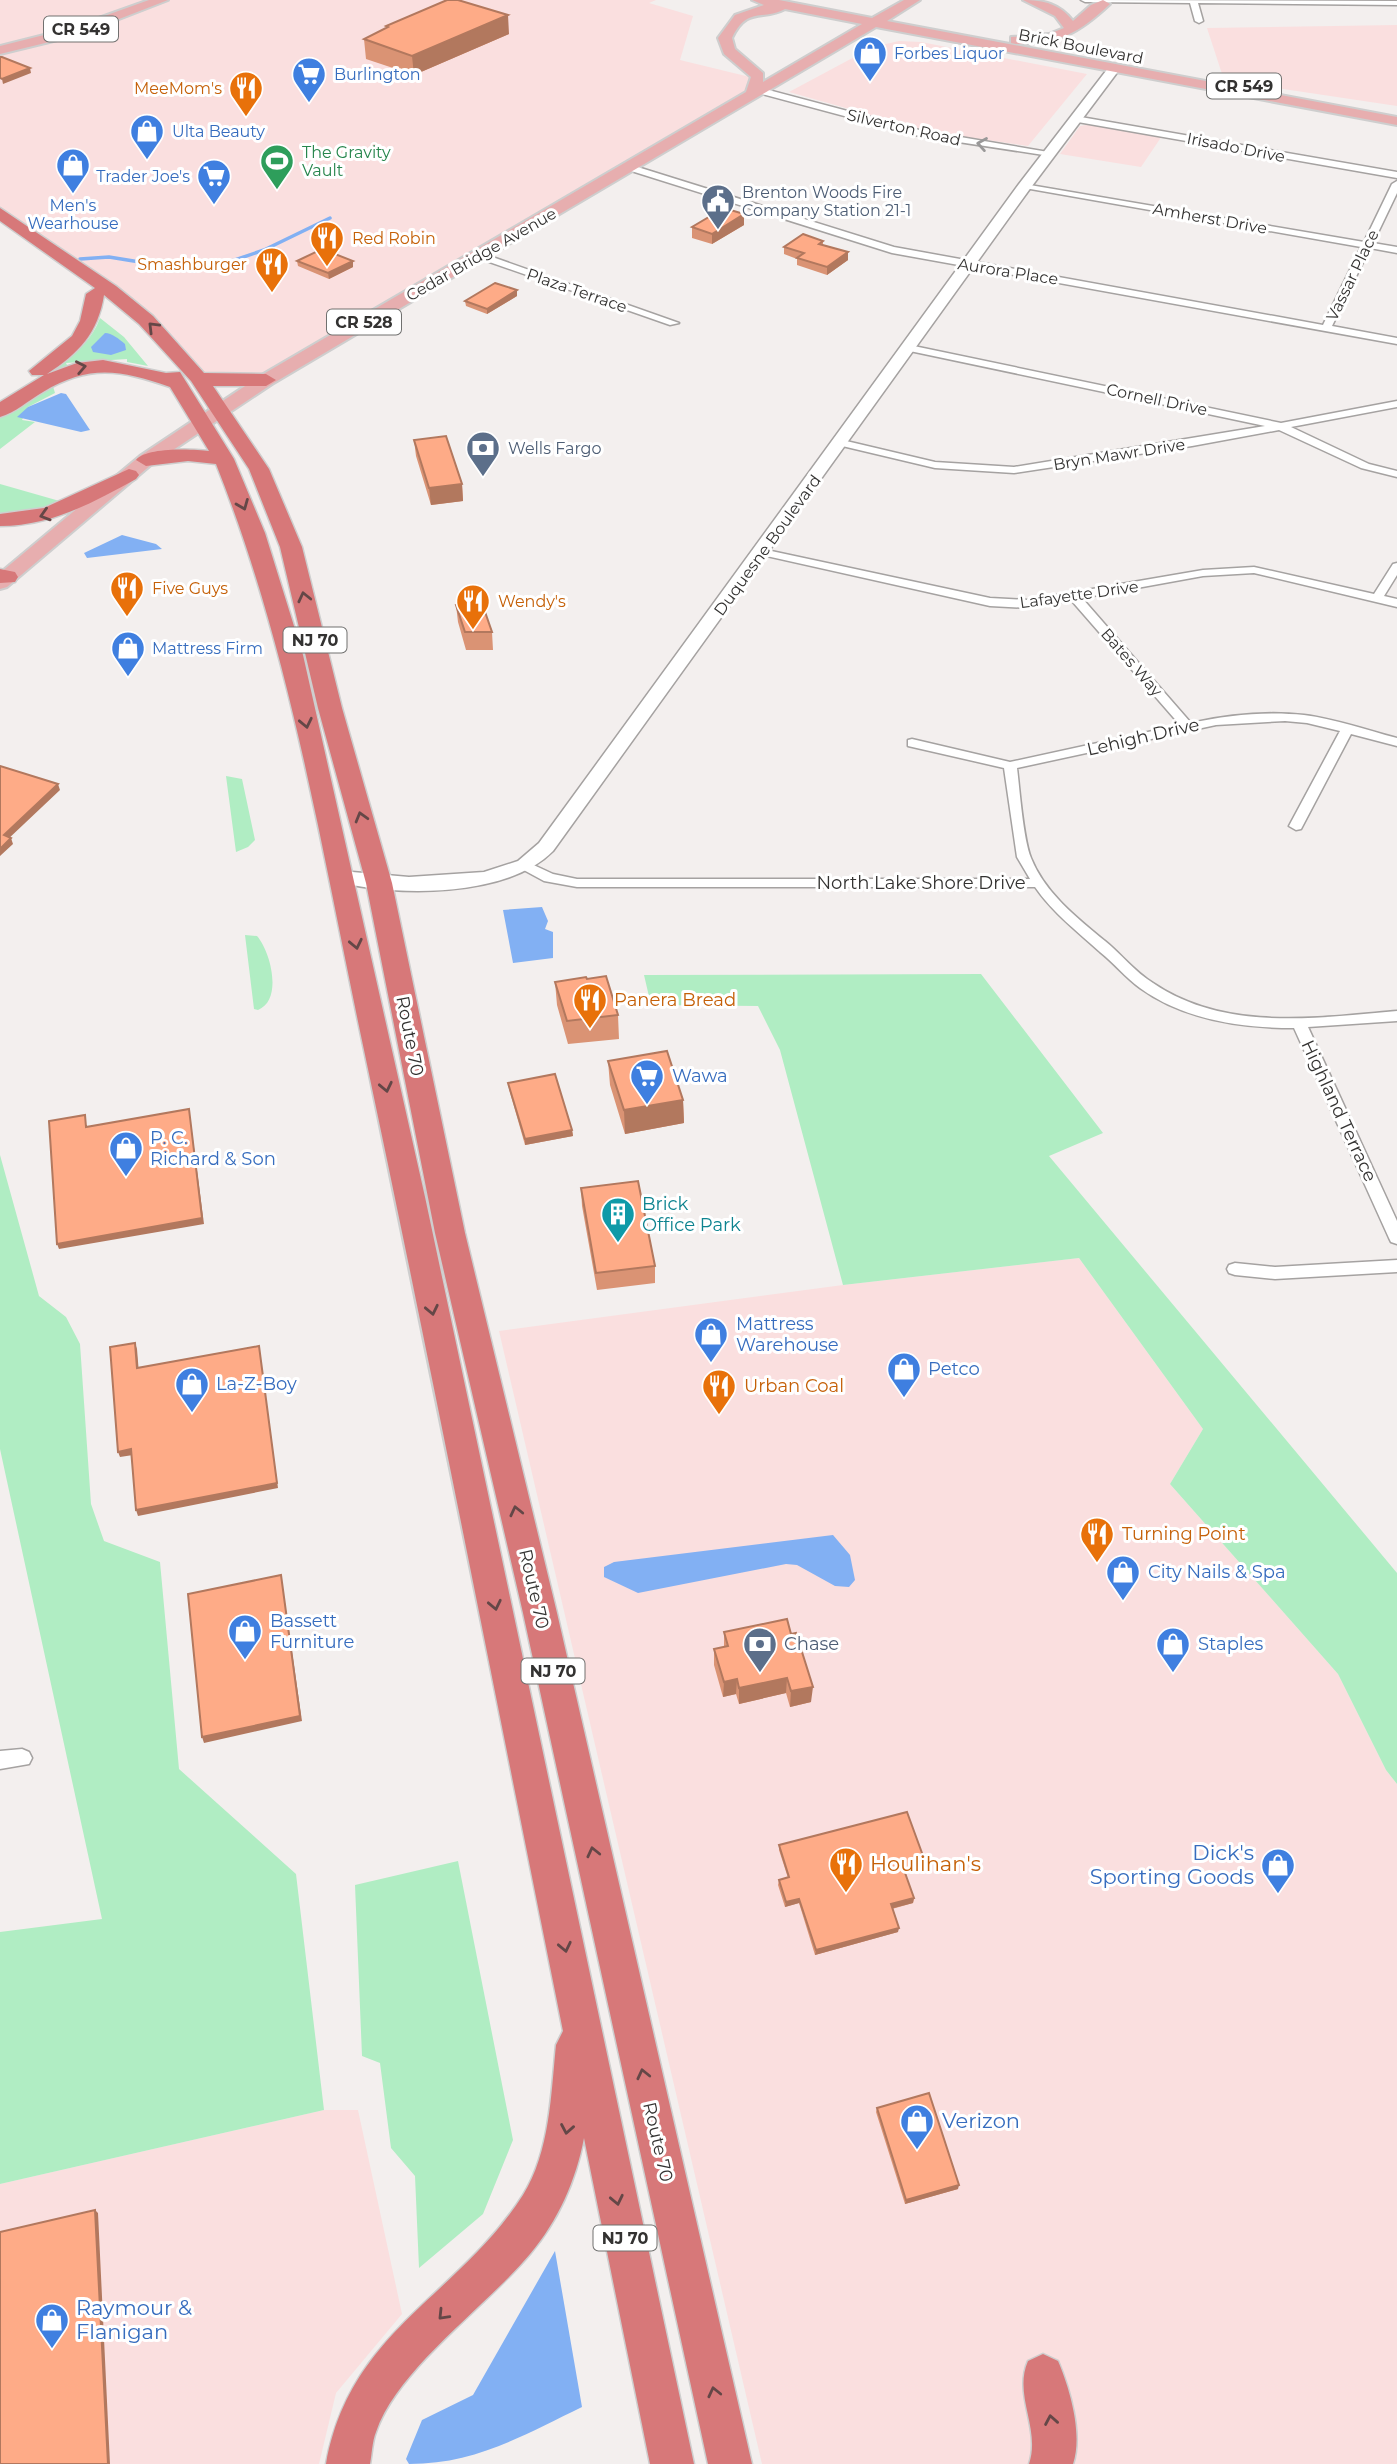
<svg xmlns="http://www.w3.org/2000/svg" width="1397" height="2464" font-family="Montserrat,sans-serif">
  <rect width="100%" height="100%" fill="#f3efee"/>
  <!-- commercial -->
  <path fill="#fadfdf" d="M0,0H656L649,3L693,16L680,60L754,78L747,99L266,380L198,378L174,349L0,213Z
    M1397,25V106L1224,80L1207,28Z
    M899,41L921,42L1087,74L1028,146L931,132L789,92L873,47Z
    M1092,124L1162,136L1141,167L1060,154L1080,126Z
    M1079,1258L1203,1429L1170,1484L1338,1674L1386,1770L1397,1784V2464H762L499,1331L843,1285Z
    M324,2110H358L402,2314L336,2393L319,2464H0V2184Z"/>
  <!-- green -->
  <path fill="#b0edc3" d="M100,318L124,337L148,366L127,362V359L66,363L68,367L0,403C34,380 86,358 100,318Z
    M52,383L55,393L28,407L22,420L35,422L0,449V418Z
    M0,484L63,502L53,507L0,516Z
    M226,776L242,779L255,840L248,847L236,852Z
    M245,935L257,936C271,952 283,1000 258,1010L254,1009Z
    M981,974L1103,1133L1049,1156L1397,1573V1784L1386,1770L1338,1674L1170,1484L1203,1429L1079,1258L843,1285L780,1050L758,1006L651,1005L644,975Z
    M0,1155L39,1296L66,1317L80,1344L91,1504L104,1541L160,1562L179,1769L296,1874L324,2110L0,2184V1932L102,1919L0,1449Z
    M458,1861L513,2140L483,2214L419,2268L415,2176L391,2148L380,2063L362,2056L355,1885Z"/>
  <!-- water -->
  <path fill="#82b0f3" d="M105,333C112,333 119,339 125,344L126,350L111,355L93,352L91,347Z
    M61,393L66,394L90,430L81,432L17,417L28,407Z
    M122,535L156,544L162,549L87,558L84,553Z
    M542,907L548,921L545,929L553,932V958L513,963L503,910Z
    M833,1535L850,1555L855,1580L849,1587L835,1586L797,1565L786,1564L638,1593L604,1577V1567L614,1562Z
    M555,2251L582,2407C524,2435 476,2464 409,2464L406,2459L422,2420L473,2395Z"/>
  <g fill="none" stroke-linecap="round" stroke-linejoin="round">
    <!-- stream -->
    <path stroke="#82b0f3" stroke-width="3.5" d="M80,259L109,257L195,271
      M232,261L264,250L330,218"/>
    <!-- street casing -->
    <g stroke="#a5a2a1" stroke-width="3">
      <path id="street" d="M1081,0L1397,1V5L1198,3L1203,21L1199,23L1195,21L1190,3L1085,2Z
        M761,88L919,130L1054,153L1050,156L919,136L758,93V89Z
        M1075,116L1397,172V178L1072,121L1071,119Z
        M628,164L894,247L1323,325L1361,247L1019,187L1024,184L1364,242L1392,184L1397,181V193L1373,243L1397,247V253L1370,248L1332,326L1397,338V344L892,253L625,169L624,167Z
        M478,254H484L679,323L670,325L478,258Z
        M909,345L1281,423L1397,401V407L1291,427L1369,464L1397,471V477L1361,468L1279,430L1192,446L1014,473L935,468L838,445L837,443L842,440L935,462L1014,467L1265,426L905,350V346Z
        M762,549L990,598L1028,600L1203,570L1254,567L1374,594L1393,564L1397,563V575L1384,596L1397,599V607L1254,573L1203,576L1082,598L1191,723C1227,715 1267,711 1304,715C1336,719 1366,730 1397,738V746L1351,734L1301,829L1296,830L1289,826L1340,731L1307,723L1285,721L1216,725L1017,768C1020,792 1023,838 1031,858C1045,893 1077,918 1105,941C1121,954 1135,972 1153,983C1225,1032 1316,1018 1397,1011V1021L1308,1027L1397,1221V1244L1391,1242L1389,1238L1294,1028C1241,1028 1184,1020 1140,988C1125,977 1114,963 1100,952C1077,931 1053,913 1035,887H577L544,881L520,868L518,865L525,861L553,874L577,879H1030L1017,857L1004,768L908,746V740L912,739L1010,762L1180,725L1071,600L1028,608L990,606L758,554L756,552Z
        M1397,1260V1272L1275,1279L1235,1275L1229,1273L1227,1269L1229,1265L1235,1263L1275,1267Z
        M22,1749L29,1752L32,1758L29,1764L0,1769V1751Z"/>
    </g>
    <!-- secondary casing -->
    <g stroke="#a5a2a1" stroke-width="3">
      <path id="secondary" d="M1109,67L1119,70L1029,190L553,851C507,898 394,897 334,881L331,877L341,871L409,877L484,872L518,861L539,843L1019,184Z"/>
    </g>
    <!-- primary casing -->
    <g stroke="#cecece" stroke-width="4">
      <path id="primary" d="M149,0H168L78,35L0,54V46L68,29Z
        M752,0H779L872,18L904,0H920L887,21L1397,117V125L876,27L272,384L152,464L7,587L0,589V573L140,456L260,376L746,92L751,77L724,54L718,38L735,15L764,5ZM785,9L862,24L763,82V73L735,49L732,38C747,6 763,21 785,9Z
        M1023,0C1044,0 1060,4 1073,21L1091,5L1103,0L1110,4C1079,33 1059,44 1016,44L1011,43V37L1049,34L1064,28L1055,16Z"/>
    </g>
    <!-- highway casing -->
    <g stroke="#cecece" stroke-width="3">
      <path id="highway" d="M0,208L116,286L153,316L204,373L266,374L276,380L266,386H213L269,469L302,547L342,708L392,883L465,1233L557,1613L752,2464H708L523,1613L435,1233L366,883L318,708L280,547L249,469L191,381L139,324L104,295C98,333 79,353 47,374L77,363L103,360L166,373L180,372L234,459L265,533L303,655L425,1197L694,2464H650L584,2138C576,2180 558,2221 530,2254C487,2306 397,2369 376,2432C372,2442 372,2454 370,2464H326C350,2330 458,2297 523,2195C550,2152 551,2094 556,2045L563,2031C497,1704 433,1376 364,1050C322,853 291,652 216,464L188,461L146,466L136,460C146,447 193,449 209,451L170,387C120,370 90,364 43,392C29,400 15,413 0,417V402L44,375H32L29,371L72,336L80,321L86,294L95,288L0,221Z
        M129,469L136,471L139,475L136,479C92,503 51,526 0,526V514L44,508Z
        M0,569L15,572L18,577L15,582L0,583Z
        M1043,2354L1058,2361C1070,2389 1083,2435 1073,2464H1029C1041,2429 1013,2395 1028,2361Z"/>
    </g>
    <!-- street -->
    <use href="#street" fill="#fff" fill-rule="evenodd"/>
    <!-- secondary -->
    <use href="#secondary" fill="#fff" fill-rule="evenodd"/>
    <!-- primary -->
    <use href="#primary" fill="#e7aeaf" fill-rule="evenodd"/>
    <!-- highway -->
    <use href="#highway" fill="#d77879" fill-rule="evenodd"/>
  </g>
  <!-- wall -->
  <path fill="#da9374" d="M386,26L509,34L414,75L366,59L364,39L386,28Z
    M744,225L712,244L692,238V227Z
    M823,241V245L848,260L827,275L797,265V259L784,254V247Z
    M297,261L353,267L329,279L298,266Z
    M517,296L487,314L466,306L465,301Z
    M414,440L462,484L463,501L431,505L416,456Z
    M456,605L481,609L492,632L493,650H466L458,622Z
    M587,979L618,1015L619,1039L568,1044L557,1005L555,982Z
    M608,1061L683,1100L684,1123L625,1134L610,1085Z
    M508,1083L572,1130L573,1136L525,1145L509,1089Z
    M581,1188L655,1266V1283L597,1290L582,1206Z
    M787,1619L811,1702L790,1707L786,1693L739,1704L736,1694L723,1697L714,1665V1649L724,1647V1632Z
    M779,1845L926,1864L925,1869L905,1874L914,1898L913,1903L892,1909L898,1932L815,1955L799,1903L785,1907L778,1885L779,1880L788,1878L779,1850Z
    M877,2108L958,2189L905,2204L876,2112Z"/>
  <!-- shaded-wall -->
  <path fill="#b2785e" d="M508,15L509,34L414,75L412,56Z
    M30,68L31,73L3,84L2,79Z
    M744,214V225L712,244V234Z
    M848,252V260L827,275V267Z
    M353,261V267L329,279L328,273Z
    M517,290V296L487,314V309Z
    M462,484L463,501L431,505L429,488Z
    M58,784L60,790L6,841L4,835Z
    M11,838L13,844L0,856V849Z
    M683,1100L684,1123L625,1134L624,1110Z
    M189,1109L204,1224L59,1249L57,1244Z
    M572,1130L573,1136L525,1145V1139Z
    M135,1343L137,1349L139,1374L137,1368Z
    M259,1346L278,1488L138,1516L136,1510Z
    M131,1449L133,1455L120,1457L118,1452Z
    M281,1575L302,1721L204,1743L202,1737Z
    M787,1678L786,1693L739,1704V1688Z
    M737,1679L736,1694L723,1697L724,1682Z
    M813,1687L811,1702L790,1707L791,1691Z
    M926,1864L925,1869L903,1875L904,1870Z
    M914,1898L913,1903L890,1909L891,1904Z
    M799,1899V1903L785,1907L786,1902Z
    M899,1928L898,1932L815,1955L816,1950Z
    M959,2185L958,2189L905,2204L906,2200Z
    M95,2210L98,2213L110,2464H108Z"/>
  <!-- building -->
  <path fill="#feab87" stroke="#b2785e" stroke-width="2" d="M447,0H458L508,15L412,56L364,39L388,27L386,26Z
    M0,57H2L30,68L2,79L0,78Z
    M724,208L744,214L712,234L692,227Z
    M803,234L823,241L819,244L848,252L827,267L797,258L804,253L784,247Z
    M322,249L353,261L328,273L297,261Z
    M495,283L517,290L487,309L465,301Z
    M446,436L462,484L429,488L414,440Z
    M478,602L481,609H484L492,632H465L456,605Z
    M0,766L58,784L4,835L11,838L0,849Z
    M606,976L618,1015L567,1021L555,982L586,977L587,979Z
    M667,1051L683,1100L624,1110L608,1061Z
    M555,1074L572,1130L525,1139L508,1083Z
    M189,1109L202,1218L57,1244L49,1121L85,1115L86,1127Z
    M638,1181L655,1266L596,1273L581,1188Z
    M135,1343L137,1368L259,1346L277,1483L136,1510L131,1449L118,1452L110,1347Z
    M281,1575L300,1716L202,1737L188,1594Z
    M787,1619L791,1634L796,1633L813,1687L791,1691L787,1678L739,1688L737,1679L724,1682L714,1649L728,1646L724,1632Z
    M907,1812L926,1864L904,1870L914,1898L891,1904L899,1928L816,1950L799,1899L786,1902L779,1880L789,1877L779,1845Z
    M929,2093L959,2185L906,2200L877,2108Z
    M95,2210L108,2464H0V2232Z"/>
  <!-- one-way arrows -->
  <defs><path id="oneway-chevron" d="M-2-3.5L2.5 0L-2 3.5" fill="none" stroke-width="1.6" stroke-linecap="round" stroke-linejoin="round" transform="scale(1.75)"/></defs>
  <use stroke="#999898" href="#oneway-chevron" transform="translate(982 144) rotate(-170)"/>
  <g stroke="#644747">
    <use href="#oneway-chevron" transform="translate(153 327) rotate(-135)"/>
    <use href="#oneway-chevron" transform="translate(81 367) rotate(-11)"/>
    <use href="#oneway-chevron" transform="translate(243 505) rotate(68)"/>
    <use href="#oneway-chevron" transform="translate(45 515) rotate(163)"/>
    <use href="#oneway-chevron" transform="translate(304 597) rotate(-103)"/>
    <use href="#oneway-chevron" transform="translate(306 723) rotate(78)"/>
    <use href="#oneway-chevron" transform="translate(361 817) rotate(-106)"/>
    <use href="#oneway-chevron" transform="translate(356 944) rotate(78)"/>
    <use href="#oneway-chevron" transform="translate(386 1087) rotate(78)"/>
    <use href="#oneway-chevron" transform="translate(432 1310) rotate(78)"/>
    <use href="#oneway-chevron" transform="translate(516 1511) rotate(-103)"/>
    <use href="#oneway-chevron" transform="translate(495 1605) rotate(78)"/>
    <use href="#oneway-chevron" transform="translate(593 1852) rotate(-103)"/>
    <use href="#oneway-chevron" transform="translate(565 1947) rotate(78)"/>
    <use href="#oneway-chevron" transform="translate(643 2074) rotate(-103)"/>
    <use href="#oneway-chevron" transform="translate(567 2129) rotate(100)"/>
    <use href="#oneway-chevron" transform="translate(617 2200) rotate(78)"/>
    <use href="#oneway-chevron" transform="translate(443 2315) rotate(134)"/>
    <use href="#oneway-chevron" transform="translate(714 2392) rotate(-103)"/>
    <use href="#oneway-chevron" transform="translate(1051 2420) rotate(-100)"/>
  </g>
  <!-- icons -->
  <defs>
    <g id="shop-pin" transform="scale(1.75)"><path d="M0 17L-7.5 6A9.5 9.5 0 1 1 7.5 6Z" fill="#3f7fe0" stroke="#fff"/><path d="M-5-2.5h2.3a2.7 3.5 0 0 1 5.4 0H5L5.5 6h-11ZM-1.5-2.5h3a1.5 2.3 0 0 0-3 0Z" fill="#fff"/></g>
    <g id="supermarket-pin" transform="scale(1.75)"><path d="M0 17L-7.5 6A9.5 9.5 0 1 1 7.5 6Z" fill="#3f7fe0" stroke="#fff"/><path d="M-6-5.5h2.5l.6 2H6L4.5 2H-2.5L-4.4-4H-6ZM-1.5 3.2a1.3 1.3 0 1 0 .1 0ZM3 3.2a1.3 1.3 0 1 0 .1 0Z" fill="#fff"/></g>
    <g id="restaurant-pin" transform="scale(1.75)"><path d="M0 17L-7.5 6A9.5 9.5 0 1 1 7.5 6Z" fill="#e8710a" stroke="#fff"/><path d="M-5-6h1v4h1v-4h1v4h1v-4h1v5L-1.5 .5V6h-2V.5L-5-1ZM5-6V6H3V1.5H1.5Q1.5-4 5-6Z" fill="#fff"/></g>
    <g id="stadium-pin" transform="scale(1.75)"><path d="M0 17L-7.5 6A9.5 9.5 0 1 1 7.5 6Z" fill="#2e9e5b" stroke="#fff"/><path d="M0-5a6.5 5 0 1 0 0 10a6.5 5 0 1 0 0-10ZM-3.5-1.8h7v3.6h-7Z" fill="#fff"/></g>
    <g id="civic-pin" transform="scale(1.75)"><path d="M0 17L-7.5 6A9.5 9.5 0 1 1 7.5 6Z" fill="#5c6f8a" stroke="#fff"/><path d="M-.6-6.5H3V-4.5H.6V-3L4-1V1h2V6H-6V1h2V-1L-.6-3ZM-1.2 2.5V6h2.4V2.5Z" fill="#fff"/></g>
    <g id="bank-pin" transform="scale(1.75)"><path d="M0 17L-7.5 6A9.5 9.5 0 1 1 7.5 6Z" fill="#5c6f8a" stroke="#fff"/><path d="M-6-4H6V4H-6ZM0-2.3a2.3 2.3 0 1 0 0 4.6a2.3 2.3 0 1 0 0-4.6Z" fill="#fff"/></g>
    <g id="building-pin" transform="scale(1.75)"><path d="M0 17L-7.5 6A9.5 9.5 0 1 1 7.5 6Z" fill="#0f9aa8" stroke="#fff"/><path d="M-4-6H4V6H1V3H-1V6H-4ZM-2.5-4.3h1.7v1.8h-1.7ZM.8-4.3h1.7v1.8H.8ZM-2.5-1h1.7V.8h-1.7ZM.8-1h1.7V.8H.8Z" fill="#fff"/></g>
  </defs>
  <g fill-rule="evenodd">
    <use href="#shop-pin" x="870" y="53"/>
    <use href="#supermarket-pin" x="309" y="74"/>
    <use href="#restaurant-pin" x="246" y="88"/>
    <use href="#shop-pin" x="147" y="131"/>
    <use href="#stadium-pin" x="277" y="161"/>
    <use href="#shop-pin" x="73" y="165"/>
    <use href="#supermarket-pin" x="214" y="176"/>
    <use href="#civic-pin" x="718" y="201"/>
    <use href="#restaurant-pin" x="327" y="238"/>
    <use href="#restaurant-pin" x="272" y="264"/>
    <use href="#bank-pin" x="483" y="448"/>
    <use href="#restaurant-pin" x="127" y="588"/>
    <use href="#restaurant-pin" x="473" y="601"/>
    <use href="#shop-pin" x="128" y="648"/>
    <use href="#restaurant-pin" x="590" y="1000"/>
    <use href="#supermarket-pin" x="647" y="1076"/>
    <use href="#shop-pin" x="126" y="1148"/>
    <use href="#building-pin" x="618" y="1214"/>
    <use href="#shop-pin" x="711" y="1334"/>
    <use href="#shop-pin" x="904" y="1369"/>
    <use href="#shop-pin" x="192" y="1384"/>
    <use href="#restaurant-pin" x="719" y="1386"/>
    <use href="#restaurant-pin" x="1097" y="1534"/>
    <use href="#shop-pin" x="1123" y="1572"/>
    <use href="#shop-pin" x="245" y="1631"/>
    <use href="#bank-pin" x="760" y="1644"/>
    <use href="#shop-pin" x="1173" y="1644"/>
    <use href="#restaurant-pin" x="846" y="1864"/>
    <use href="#shop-pin" x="1278" y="1865"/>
    <use href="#shop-pin" x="917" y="2121"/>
    <use href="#shop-pin" x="52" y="2320"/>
  </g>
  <g text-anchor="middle" stroke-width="6" stroke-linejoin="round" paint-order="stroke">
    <!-- shield labels -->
    <g fill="#fff" stroke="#70706f" stroke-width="2">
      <rect x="44" y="16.5" width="74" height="25" rx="5"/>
      <rect x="1207" y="73.5" width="74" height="25" rx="5"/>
      <rect x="327" y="309.5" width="74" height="25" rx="5"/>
      <rect x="283.5" y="627.5" width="63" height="25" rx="5"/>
      <rect x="521.5" y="1658.5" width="63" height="25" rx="5"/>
      <rect x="593.5" y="2225.5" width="63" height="25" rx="5"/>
    </g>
    <g font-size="16" font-weight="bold" fill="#333231">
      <text x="81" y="35">CR 549</text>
      <text x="1244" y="92">CR 549</text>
      <text x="364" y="328">CR 528</text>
      <text x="315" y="646">NJ 70</text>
      <text x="553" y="1677">NJ 70</text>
      <text x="625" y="2244">NJ 70</text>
    </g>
    <!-- far-street labels -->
    <g font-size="16" fill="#333231" stroke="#fff">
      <text transform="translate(1081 46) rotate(11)" y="6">Brick Boulevard</text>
      <text transform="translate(904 127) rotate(13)" y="6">Silverton Road</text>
      <text transform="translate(1236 147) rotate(11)" y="6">Irisado Drive</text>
      <text transform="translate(1210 218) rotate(10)" y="6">Amherst Drive</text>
      <text transform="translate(481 254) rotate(-30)" y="6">Cedar Bridge Avenue</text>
      <text transform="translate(1008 271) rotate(9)" y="6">Aurora Place</text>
      <text transform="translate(1352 275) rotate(-64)" y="6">Vassar Place</text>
      <text transform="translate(577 290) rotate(19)" y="6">Plaza Terrace</text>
      <text transform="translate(1157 399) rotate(12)" y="6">Cornell Drive</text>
      <text transform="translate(1119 454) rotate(-9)" y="6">Bryn Mawr Drive</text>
      <text transform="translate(767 545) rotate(-54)" y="6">Duquesne Boulevard</text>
      <text transform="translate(1079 594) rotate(-8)" y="6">Lafayette Drive</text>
      <text transform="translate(1132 662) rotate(49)" y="6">Bates Way</text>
    </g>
    <!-- far-shop labels -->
    <g font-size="16" fill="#366cbe" stroke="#fff" text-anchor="start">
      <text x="894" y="59">Forbes Liquor</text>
      <text x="334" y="80">Burlington</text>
      <text x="172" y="137">Ulta Beauty</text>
      <text x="190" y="182" text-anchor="end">Trader Joe's</text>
      <text x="73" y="211" text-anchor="middle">Men's<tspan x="73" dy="18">Wearhouse</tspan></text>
      <text x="152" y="654">Mattress Firm</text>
    </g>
    <!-- far-food labels -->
    <g font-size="16" fill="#c56008" stroke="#fff" text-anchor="start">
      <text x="222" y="94" text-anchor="end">MeeMom's</text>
      <text x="352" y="244">Red Robin</text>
      <text x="247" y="270" text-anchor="end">Smashburger</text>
      <text x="152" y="594">Five Guys</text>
      <text x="498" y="607">Wendy's</text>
    </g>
    <!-- far-leisure labels -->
    <g font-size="16" fill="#27864d" stroke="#fff" text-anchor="start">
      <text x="302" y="158">The Gravity<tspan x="302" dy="18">Vault</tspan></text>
    </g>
    <!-- far-service labels -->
    <g font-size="16" fill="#4e5e75" stroke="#fff" text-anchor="start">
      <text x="742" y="198">Brenton Woods Fire<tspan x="742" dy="18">Company Station 21-1</tspan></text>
      <text x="508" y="454">Wells Fargo</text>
    </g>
    <!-- street labels -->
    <g font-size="18" fill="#333231" stroke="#fff">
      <text transform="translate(1143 737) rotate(-13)" y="6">Lehigh Drive</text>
      <text x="921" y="889">North Lake Shore Drive</text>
      <text transform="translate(410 1036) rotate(79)" y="6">Route 70</text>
      <text transform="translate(1339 1111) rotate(65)" y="6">Highland Terrace</text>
      <text transform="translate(534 1589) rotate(77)" y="6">Route 70</text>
      <text transform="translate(658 2142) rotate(77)" y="6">Route 70</text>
    </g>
    <!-- food labels -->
    <g font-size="18" fill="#c56008" stroke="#fff" text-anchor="start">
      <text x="614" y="1006">Panera Bread</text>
      <text x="744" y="1392">Urban Coal</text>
      <text x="1122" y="1540">Turning Point</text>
    </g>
    <!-- shop labels -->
    <g font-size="18" fill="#366cbe" stroke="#fff" text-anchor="start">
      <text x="672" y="1082">Wawa</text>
      <text x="150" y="1144">P. C.<tspan x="150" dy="21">Richard &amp; Son</tspan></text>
      <text x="736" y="1330">Mattress<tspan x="736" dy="21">Warehouse</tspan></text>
      <text x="928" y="1375">Petco</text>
      <text x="216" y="1390">La-Z-Boy</text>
      <text x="1148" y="1578">City Nails &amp; Spa</text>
      <text x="270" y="1627">Bassett<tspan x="270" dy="21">Furniture</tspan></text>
      <text x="1198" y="1650">Staples</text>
    </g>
    <!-- culture labels -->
    <g font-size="18" fill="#0d838f" stroke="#fff" text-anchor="start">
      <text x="642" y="1210">Brick<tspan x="642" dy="21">Office Park</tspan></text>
    </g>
    <!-- service labels -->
    <g font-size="18" fill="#4e5e75" stroke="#fff" text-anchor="start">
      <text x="784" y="1650">Chase</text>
    </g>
    <!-- near-shop labels -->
    <g font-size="21" fill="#366cbe" stroke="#fff" text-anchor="start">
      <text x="1254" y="1860" text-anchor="end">Dick's<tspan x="1254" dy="24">Sporting Goods</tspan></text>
      <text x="942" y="2128">Verizon</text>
      <text x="76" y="2315">Raymour &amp;<tspan x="76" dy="24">Flanigan</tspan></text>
    </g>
    <!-- near-food labels -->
    <g font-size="21" fill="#c56008" stroke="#fff" text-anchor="start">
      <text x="870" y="1871">Houlihan's</text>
    </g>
  </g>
</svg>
